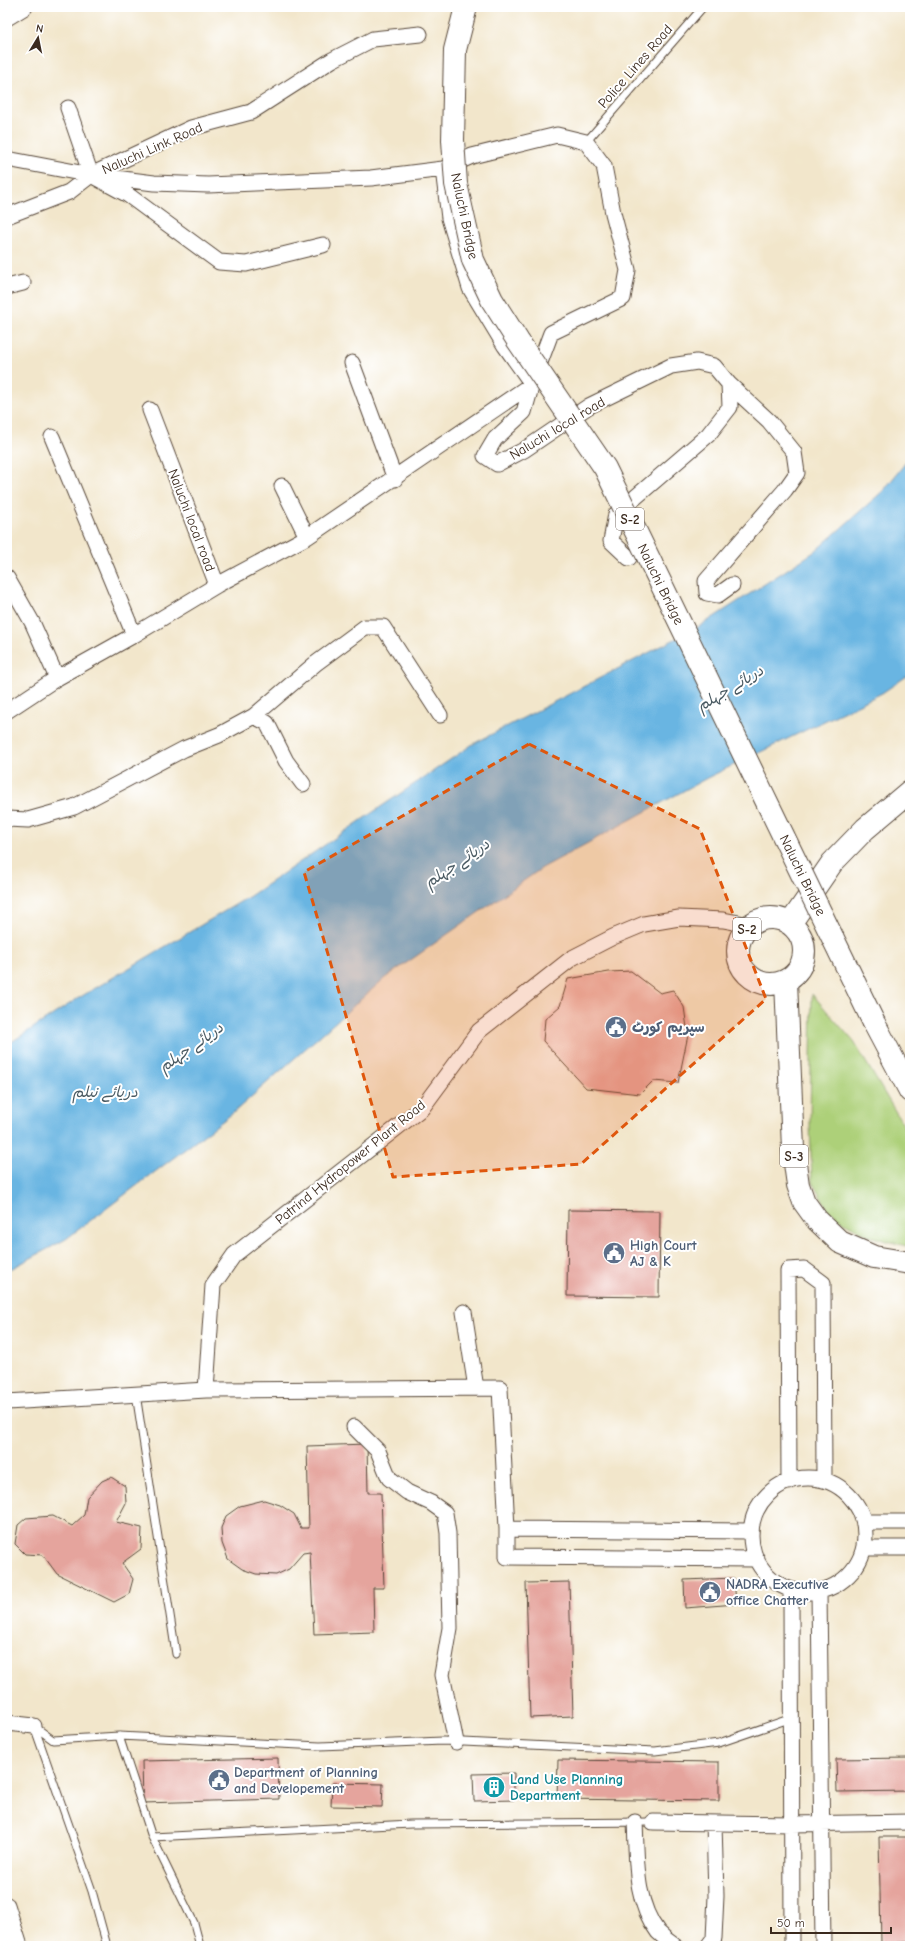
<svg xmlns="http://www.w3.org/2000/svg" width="917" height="1953" font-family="'Comic Neue','Playpen Sans Arabic',sans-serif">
  <rect width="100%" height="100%" fill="#fff"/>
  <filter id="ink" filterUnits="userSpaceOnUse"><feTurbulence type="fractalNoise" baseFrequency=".025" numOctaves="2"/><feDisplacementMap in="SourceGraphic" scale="8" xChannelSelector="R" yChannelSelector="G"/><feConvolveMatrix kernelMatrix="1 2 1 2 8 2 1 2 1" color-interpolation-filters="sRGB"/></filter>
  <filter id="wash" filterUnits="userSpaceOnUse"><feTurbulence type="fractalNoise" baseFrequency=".012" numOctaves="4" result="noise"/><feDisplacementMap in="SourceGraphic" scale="16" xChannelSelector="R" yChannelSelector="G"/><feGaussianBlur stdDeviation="0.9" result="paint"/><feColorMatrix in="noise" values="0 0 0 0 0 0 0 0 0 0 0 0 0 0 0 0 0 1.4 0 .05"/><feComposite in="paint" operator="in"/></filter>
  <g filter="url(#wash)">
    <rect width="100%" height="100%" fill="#f2e6cb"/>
    <!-- green -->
    <path fill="#add079" stroke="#747d4c" d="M812,994L854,1042L910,1136V1247L869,1236L831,1215L812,1182L810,1124Z"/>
    <!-- water -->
    <path fill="#69b5e2" stroke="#527080" d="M910,457V674L882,693L707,778L542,868L385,978L233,1113L66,1239L7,1271V1045L77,999L250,896L473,744L700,626L814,552L884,490Z"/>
    <g id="blocks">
      <!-- building -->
      <path fill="#e5a49d" d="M631,971L660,993L673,990L684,1007L688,1035L678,1083L653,1081L640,1094L586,1088L543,1041L545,1019L560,1006L568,979L609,972Z
        M568,1210L660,1211L659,1297L567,1296Z
        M367,1444L368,1493H381L384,1588H373L374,1632L314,1634L310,1552L303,1553L289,1569L276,1575L256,1574L242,1569L228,1559L222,1543L221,1528L226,1516L240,1506L264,1500L280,1505L294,1514L301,1528H309L307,1446Z
        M111,1477L125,1486L126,1503L116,1522L142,1528L141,1549L122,1563L133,1579L129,1594L114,1602L57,1574L43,1555L25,1554L15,1544L18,1525L26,1518L53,1516L72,1526L84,1515L87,1497L102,1481Z
        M734,1578L736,1604L685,1608L684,1580Z
        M569,1582L573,1716L530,1718L526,1583Z
        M278,1758L279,1799L143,1803L142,1761Z
        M910,1758V1791L837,1792L836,1759Z
        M558,1760L719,1762V1801L557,1799Z
        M514,1773V1800L474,1801L473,1774Z
        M332,1783L383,1784L382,1807L331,1806Z
        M879,1837H910V1942L881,1943Z"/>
    </g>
  </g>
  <g filter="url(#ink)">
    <use href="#blocks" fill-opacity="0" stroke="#564638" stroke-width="1"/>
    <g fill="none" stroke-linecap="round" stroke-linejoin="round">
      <!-- lane casing -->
      <g stroke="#564638" stroke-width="9">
        <path id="lane" d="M586,142L703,7
          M136,1394L176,1654
          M34,1726L53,1740L119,1736L320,1746L443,1741L655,1751L719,1743L792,1718
          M34,1726L92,1891L107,1946
          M119,1736L152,1837L194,1923L200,1946
          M152,1837L411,1824L653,1822"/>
      </g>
      <!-- street casing -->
      <g stroke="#564638" stroke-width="17">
        <path id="street" d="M7,18L25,7
          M68,108L91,175L128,195L219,262L246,264L323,245
          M7,159L91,175L154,183L208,185L371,178L443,169
          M7,216L69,192L91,175L191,128L251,112L332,60L373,39L420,34
          M7,287L23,283
          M352,363L395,479
          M729,384L769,421L794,452L797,473L785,490L706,581L707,593L718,595L732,585
          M307,537L532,384L551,333L623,298L628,270L613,213L604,166L586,142L557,135L472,156L443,169L449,218L470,288L505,346L532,384L524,412L495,439L485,456L497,464L524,450L589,406L671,366L697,362L714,366L729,384L730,407L708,435L616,514L611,541L629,558
          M7,578L32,622L57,678L134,635L52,437
          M217,585L307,537L282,486
          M134,635L217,585L150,410
          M7,711L57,678
          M254,716L315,664L365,627H383L440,715
          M7,819L28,820L74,807L184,749L219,735L254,716L267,723L286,761L303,784
          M464,1312L476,1388
          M206,1390L213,1285L234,1255L422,1108L479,1031L572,958L613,937L644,924L679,918L723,920L750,925
          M7,1402L206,1390L500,1388L507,1529V1557L757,1559
          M354,1427L378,1451L389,1478L407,1492L431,1503L445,1513L448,1533L450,1628L442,1675L456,1742
          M751 1535a57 57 0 1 1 114 0a57 57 0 1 1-114 0Z
          M789,1482L788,1270L804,1269L823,1283L824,1480
          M864,1522H910
          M507,1529L751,1531
          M865,1548H910
          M791,1590L792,1946
          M819,1591L823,1946
          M7,1723L34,1726
          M635,1822C637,1858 634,1901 658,1932C663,1937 669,1942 675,1946
          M653,1822L792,1824L910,1822
          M7,1905L20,1946
          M708,1946L714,1938L716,1896L714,1823"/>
      </g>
      <!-- highway casing -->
      <g stroke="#564638" stroke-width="24">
        <path id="highway" d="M738 951a33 33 0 1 1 66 0a33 33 0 1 1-66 0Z
          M790,924L832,863L865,829L910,791
          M786,981L793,1149L798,1185L804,1202L817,1220L840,1242L874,1257L910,1263
          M874,1023L910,1091"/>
      </g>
      <!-- lane -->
      <use href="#lane" stroke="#fff" stroke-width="7"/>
      <!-- street -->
      <use href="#street" stroke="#fff" stroke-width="15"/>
      <!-- highway -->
      <use href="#highway" stroke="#fff" stroke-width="22"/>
      <!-- highway-bridge casing -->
      <g stroke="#564638" stroke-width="24" stroke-linecap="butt">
        <path id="highway-bridge" d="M466,7L455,50L453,140L456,184L473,260L492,300L518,341L605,468L874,1023"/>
      </g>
      <!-- highway-bridge -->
      <use href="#highway-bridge" stroke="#fff" stroke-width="22"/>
    </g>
  </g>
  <!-- marked area -->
  <path fill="#df570d" fill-opacity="0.2" stroke="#df570d" stroke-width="3" stroke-dasharray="8 5" stroke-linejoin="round" d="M529,744L700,829L766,999L581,1164L393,1177L304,872Z"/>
  <!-- icons -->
  <defs>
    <g id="civic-disc" transform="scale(1.15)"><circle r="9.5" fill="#5c6f8a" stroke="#fff"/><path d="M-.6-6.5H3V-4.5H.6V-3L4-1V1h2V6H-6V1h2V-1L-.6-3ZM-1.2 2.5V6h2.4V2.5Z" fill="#fff"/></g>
    <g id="building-disc" transform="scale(1.15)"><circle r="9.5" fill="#0f9aa8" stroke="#fff"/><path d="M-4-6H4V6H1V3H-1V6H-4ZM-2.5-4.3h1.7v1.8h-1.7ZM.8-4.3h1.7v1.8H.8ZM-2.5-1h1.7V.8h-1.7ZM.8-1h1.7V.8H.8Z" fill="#fff"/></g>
  </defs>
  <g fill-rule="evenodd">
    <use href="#civic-disc" x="616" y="1027"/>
    <use href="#civic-disc" x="614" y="1253"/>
    <use href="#civic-disc" x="710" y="1592"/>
    <use href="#civic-disc" x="219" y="1780"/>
    <use href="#building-disc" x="494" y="1787"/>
  </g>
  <g text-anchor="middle" stroke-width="4" stroke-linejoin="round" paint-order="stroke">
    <!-- shield labels -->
    <g fill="#fff" stroke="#766a62" stroke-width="1">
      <rect x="616" y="508" width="28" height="22" rx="3"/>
      <rect x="733" y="918" width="28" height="22" rx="3"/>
      <rect x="780" y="1145" width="28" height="22" rx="3"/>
    </g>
    <g font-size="13" font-weight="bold" fill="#3b2a1e">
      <text x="630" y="524">S-2</text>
      <text x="747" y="934">S-2</text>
      <text x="794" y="1161">S-3</text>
    </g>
    <!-- street labels -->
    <g font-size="14" fill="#3b2a1e" stroke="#fff">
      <text transform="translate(635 66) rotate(-49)" y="5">Police Lines Road</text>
      <text transform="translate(152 148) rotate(-24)" y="5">Naluchi Link Road</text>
      <text transform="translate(465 216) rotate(78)" y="5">Naluchi Bridge</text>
      <text transform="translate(557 428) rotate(-31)" y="5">Naluchi local road</text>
      <text transform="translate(192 520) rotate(69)" y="5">Naluchi local road</text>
      <text transform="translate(661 584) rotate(64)" y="5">Naluchi Bridge</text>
      <text transform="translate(803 875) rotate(64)" y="5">Naluchi Bridge</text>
      <text transform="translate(350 1162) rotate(-39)" y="5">Patrind Hydropower Plant Road</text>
    </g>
    <!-- service labels -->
    <g font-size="14" font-weight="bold" fill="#4e5e75" stroke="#fff" text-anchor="start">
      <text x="632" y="1032">سپریم کورٹ</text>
      <text x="630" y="1250">High Court<tspan x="630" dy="16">AJ &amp; K</tspan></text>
      <text x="726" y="1589">NADRA Executive<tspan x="726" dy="16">office Chatter</tspan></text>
      <text x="234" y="1777">Department of Planning<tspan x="234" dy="16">and Developement</tspan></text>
    </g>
    <!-- culture labels -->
    <g font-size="14" font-weight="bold" fill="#0d838f" stroke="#fff" text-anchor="start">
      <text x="510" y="1784">Land Use Planning<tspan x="510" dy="16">Department</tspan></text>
    </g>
    <!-- water labels -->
    <g font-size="15" font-style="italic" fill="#4b5b63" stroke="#fff">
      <text transform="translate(730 688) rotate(-31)" y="5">دریائے جہلم</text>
      <text transform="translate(457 863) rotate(-34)" y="5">دریائے جہلم</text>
      <text transform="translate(191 1047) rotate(-35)" y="5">دریائے جہلم</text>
      <text x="105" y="1097">دریائے نیلم</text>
    </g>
  </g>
  <!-- margin -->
  <rect width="917" height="1953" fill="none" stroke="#fff" stroke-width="24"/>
  <!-- north arrow -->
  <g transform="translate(38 38) rotate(10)" stroke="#ffffff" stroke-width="3" paint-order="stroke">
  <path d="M0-3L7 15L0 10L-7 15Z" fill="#3b2a1e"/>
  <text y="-6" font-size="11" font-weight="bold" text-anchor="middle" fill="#3b2a1e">N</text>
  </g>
  <!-- scale -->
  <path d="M771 1927v6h120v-6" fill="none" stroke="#3b2a1e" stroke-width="2"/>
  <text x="777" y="1927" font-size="12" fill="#3b2a1e" stroke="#ffffff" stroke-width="3" paint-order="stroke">50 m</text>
</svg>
